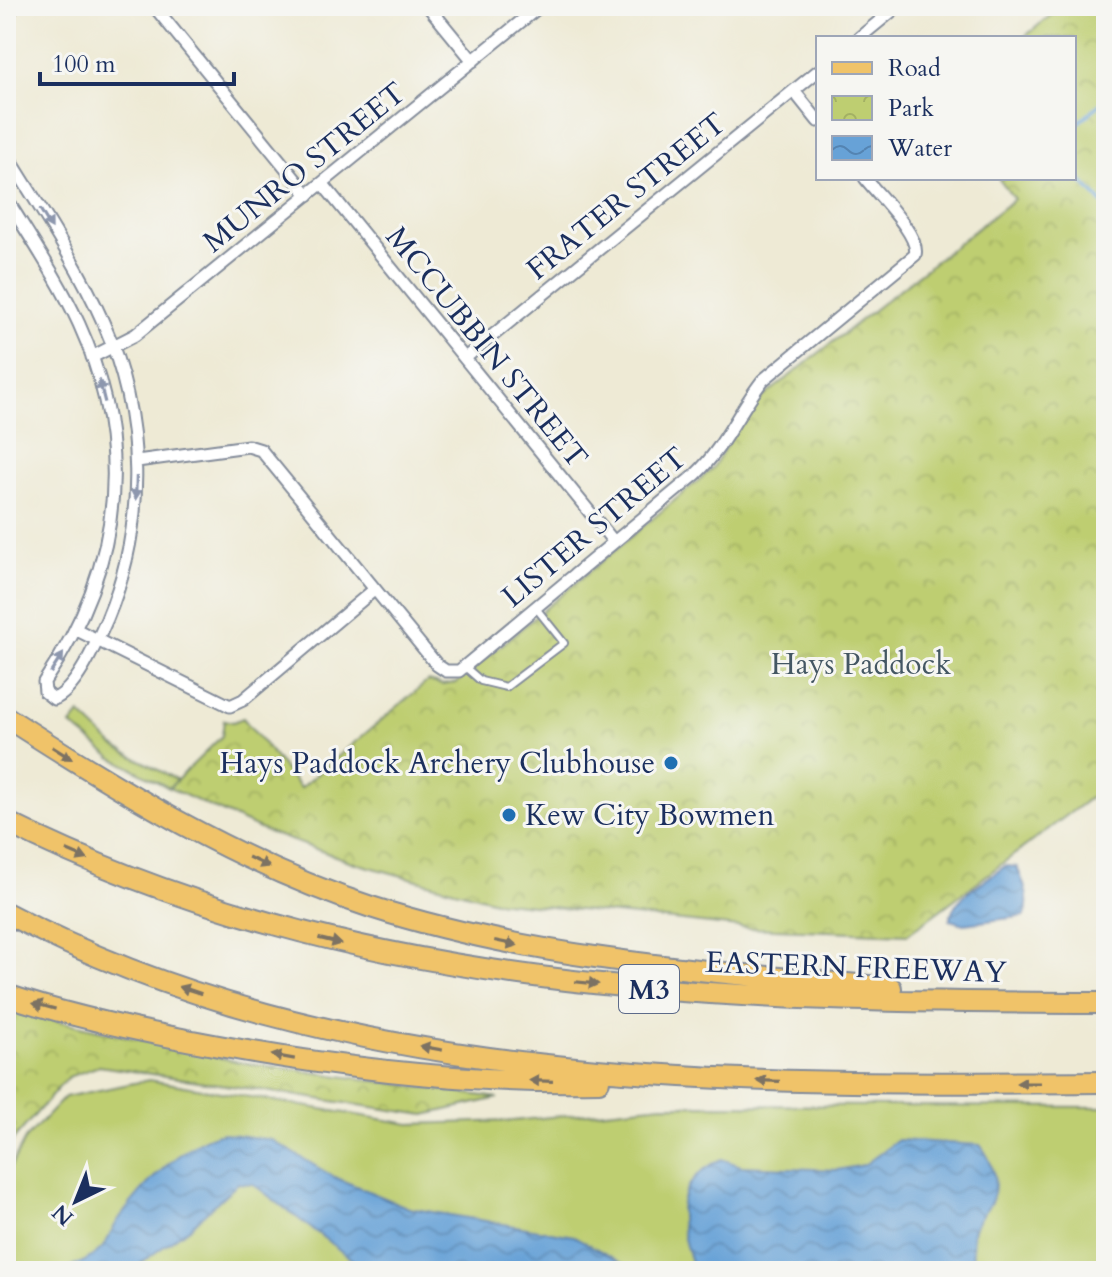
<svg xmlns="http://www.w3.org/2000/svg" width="1112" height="1277" font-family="Cardo,serif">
  <defs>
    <pattern id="park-crowns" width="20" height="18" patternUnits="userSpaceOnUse" patternTransform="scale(2)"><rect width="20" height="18" fill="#bece71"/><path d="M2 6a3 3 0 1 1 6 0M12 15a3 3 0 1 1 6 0" fill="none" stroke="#a3b164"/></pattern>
    <pattern id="water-waves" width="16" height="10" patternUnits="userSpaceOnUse" patternTransform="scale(2)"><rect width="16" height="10" fill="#67a2d7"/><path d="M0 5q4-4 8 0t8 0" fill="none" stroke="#5484b2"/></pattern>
  </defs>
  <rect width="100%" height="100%" fill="#f6f6f2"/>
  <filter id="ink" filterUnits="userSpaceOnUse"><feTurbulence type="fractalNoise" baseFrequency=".0125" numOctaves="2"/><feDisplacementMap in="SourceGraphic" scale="16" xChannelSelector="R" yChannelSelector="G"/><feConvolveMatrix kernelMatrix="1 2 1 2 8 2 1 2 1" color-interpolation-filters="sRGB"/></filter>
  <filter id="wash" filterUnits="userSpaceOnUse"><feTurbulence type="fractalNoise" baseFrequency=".006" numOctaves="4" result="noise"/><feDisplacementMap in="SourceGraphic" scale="32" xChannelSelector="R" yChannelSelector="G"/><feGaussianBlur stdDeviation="1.8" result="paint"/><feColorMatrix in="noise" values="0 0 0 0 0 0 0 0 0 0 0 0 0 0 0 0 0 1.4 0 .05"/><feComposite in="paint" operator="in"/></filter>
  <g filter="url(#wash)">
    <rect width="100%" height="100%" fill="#eeead5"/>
    <!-- grass -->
    <path fill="#bece71" stroke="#6c7e68" stroke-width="2" d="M80,714L114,746L177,780L169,788L111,757L71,725Z
      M149,1080L410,1124L513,1121L662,1105L1106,1107V1271H6V1176L25,1139L65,1097Z"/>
    <!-- park -->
    <path fill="url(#park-crowns)" stroke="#6c7e68" stroke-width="2" d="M1062,6H1106V786L908,934L748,928L495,901L355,863L262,830L169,788L222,736L224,720L233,722L243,718L300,788L428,681L442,685L456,683L712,469L748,409L1014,199L998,178H1074V38H1023Z
      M6,1009L239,1062L498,1098L425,1115L99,1066L68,1077L6,1148Z"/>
    <!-- water -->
    <path fill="url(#water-waves)" stroke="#41689a" stroke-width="2" d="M1005,866L1017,867C1024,884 1031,899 1025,916L964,924L950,920C953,895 987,881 1005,866Z
      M223,1133L272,1140L334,1177L409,1208L574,1236L636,1271H367L253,1184L238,1183L189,1228L141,1263L137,1271H62C76,1265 89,1261 100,1250C109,1242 112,1228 119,1219C141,1188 185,1140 223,1133Z
      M898,1140L980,1145C992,1159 999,1183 992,1200C987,1211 975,1219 973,1233C971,1245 974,1258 972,1271H694C677,1223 668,1185 722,1159L741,1166L837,1170L864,1165Z"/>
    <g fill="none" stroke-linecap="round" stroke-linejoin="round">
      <!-- stream -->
      <path stroke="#67a2d7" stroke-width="4" d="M1074,126L1106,99
        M1074,173L1106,207"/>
    </g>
  </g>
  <g filter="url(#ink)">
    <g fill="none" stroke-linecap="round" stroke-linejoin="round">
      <!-- service casing -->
      <g stroke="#848c9a" stroke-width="10">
        <path id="service" d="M465,667L481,681L506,687L564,643L536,608"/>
      </g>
      <!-- minor casing -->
      <g stroke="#848c9a" stroke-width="15">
        <path id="minor" d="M154,6L308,195
          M428,6L473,61
          M859,38L898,6
          M794,91L818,121
          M6,153C40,208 77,263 103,322C145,416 147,524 107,619C97,641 77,690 54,699L45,692L44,682C120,570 136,450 79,324C59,280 31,239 6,198
          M322,183L614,542
          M92,357L135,335L540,6
          M465,358L818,71
          M137,461L248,446L261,450L437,665L446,671H459L696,474C724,448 739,410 763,380L915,255C921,236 878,195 865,178
          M77,630L230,706L243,700L375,589"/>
      </g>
      <!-- primary casing -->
      <g stroke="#848c9a" stroke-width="22">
        <path id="primary" d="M6,10L10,6"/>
      </g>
      <!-- motorway casing -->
      <g stroke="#848c9a" stroke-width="24">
        <path id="motorway" d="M6,717C121,791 239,864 371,907C539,961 716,972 891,988
          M6,822C355,996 725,1002 1106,1003
          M6,913C339,1089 740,1085 1106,1082
          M6,995C75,1018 147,1033 219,1046C345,1069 471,1084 599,1081"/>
      </g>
      <!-- service -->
      <use href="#service" stroke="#fff" stroke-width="6"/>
      <!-- minor -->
      <use href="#minor" stroke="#fff" stroke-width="11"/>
      <!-- primary -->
      <use href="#primary" stroke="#f0c369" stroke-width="18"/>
      <!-- motorway -->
      <use href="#motorway" stroke="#f0c369" stroke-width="20"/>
    </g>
    <!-- one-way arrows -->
    <defs><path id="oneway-solid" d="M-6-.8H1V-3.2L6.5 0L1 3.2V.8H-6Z" transform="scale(2)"/></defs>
    <g fill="#8d97ae">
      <use href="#oneway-solid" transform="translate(46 219) rotate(59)"/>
      <use href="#oneway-solid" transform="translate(102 391) rotate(-104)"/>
      <use href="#oneway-solid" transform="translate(136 488) rotate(92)"/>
      <use href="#oneway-solid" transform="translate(57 663) rotate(-57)"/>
    </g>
    <g fill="#7b7263">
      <use href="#oneway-solid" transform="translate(62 753) rotate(32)"/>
      <use href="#oneway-solid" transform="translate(77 855) rotate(23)"/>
      <use href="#oneway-solid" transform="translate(259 862) rotate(25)"/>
      <use href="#oneway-solid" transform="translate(330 941) rotate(13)"/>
      <use href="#oneway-solid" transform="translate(506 943) rotate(12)"/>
      <use href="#oneway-solid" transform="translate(587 983) rotate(6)"/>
      <use href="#oneway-solid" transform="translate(190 990) rotate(-162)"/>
      <use href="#oneway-solid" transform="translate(44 1006) rotate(-165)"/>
      <use href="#oneway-solid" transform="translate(431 1048) rotate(-170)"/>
      <use href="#oneway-solid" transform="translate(283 1057) rotate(-170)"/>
      <use href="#oneway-solid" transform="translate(541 1081) rotate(-178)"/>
      <use href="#oneway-solid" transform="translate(768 1081) rotate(-178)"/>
      <use href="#oneway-solid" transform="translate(1028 1083) rotate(180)"/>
    </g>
  </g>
  <!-- markers -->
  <g fill="#1f6fb2" stroke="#f6f6f2" stroke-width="3">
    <circle cx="671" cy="763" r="8"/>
    <circle cx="509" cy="815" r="8"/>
  </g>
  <g text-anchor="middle" stroke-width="6" stroke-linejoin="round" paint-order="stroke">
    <!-- shield labels -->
    <rect fill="#f6f6f2" stroke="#5d6b8a" stroke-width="2" x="619" y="965" width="60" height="48" rx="6"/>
    <g font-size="28" font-weight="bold" fill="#1b2f5e">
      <text x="649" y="999">M3</text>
    </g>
    <!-- street labels -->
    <g font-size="30" fill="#1b2f5e" stroke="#f6f6f2">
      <text transform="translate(304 167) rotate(-39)" y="10">MUNRO STREET</text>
      <text transform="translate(626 196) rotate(-39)" y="10">FRATER STREET</text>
      <text transform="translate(487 347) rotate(51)" y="10">MCCUBBIN STREET</text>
      <text transform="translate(594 527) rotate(-40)" y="10">LISTER STREET</text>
      <text transform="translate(856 967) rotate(2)" y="10">EASTERN FREEWAY</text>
    </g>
    <!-- park labels -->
    <g font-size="30" fill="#445763" stroke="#f6f6f2">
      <text x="861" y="674">Hays Paddock</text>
    </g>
    <!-- poi labels -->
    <g font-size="30" fill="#1b2f5e" stroke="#f6f6f2" text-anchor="end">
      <text x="655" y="773">Hays Paddock Archery Clubhouse</text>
      <text x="525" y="825" text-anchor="start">Kew City Bowmen</text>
    </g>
  </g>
  <!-- margin -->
  <rect width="1112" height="1277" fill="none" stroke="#f6f6f2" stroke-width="32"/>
  <!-- legend -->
  <rect x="816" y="36" width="260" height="144" fill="#f6f6f2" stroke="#9ea6b7" stroke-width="2"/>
  <rect x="832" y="62" width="40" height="12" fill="#f0c369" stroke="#9ea6b7" stroke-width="2"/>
  <text x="888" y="76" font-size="24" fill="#1b2f5e">Road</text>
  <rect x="832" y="96" width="40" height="24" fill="url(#park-crowns)" stroke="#9ea6b7" stroke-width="2"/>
  <text x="888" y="116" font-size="24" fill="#1b2f5e">Park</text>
  <rect x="832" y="136" width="40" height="24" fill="url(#water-waves)" stroke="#9ea6b7" stroke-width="2"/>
  <text x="888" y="156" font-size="24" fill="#1b2f5e">Water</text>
  <!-- north arrow -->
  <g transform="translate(76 1201) rotate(223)" stroke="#f6f6f2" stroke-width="6" paint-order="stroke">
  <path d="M0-6L14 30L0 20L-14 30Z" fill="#1b2f5e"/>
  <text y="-12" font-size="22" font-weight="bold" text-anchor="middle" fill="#1b2f5e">N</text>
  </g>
  <!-- scale -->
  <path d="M40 72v12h194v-12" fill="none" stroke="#1b2f5e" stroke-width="4"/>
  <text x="52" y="72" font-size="24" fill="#1b2f5e" stroke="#f6f6f2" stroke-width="6" paint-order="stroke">100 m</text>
</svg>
